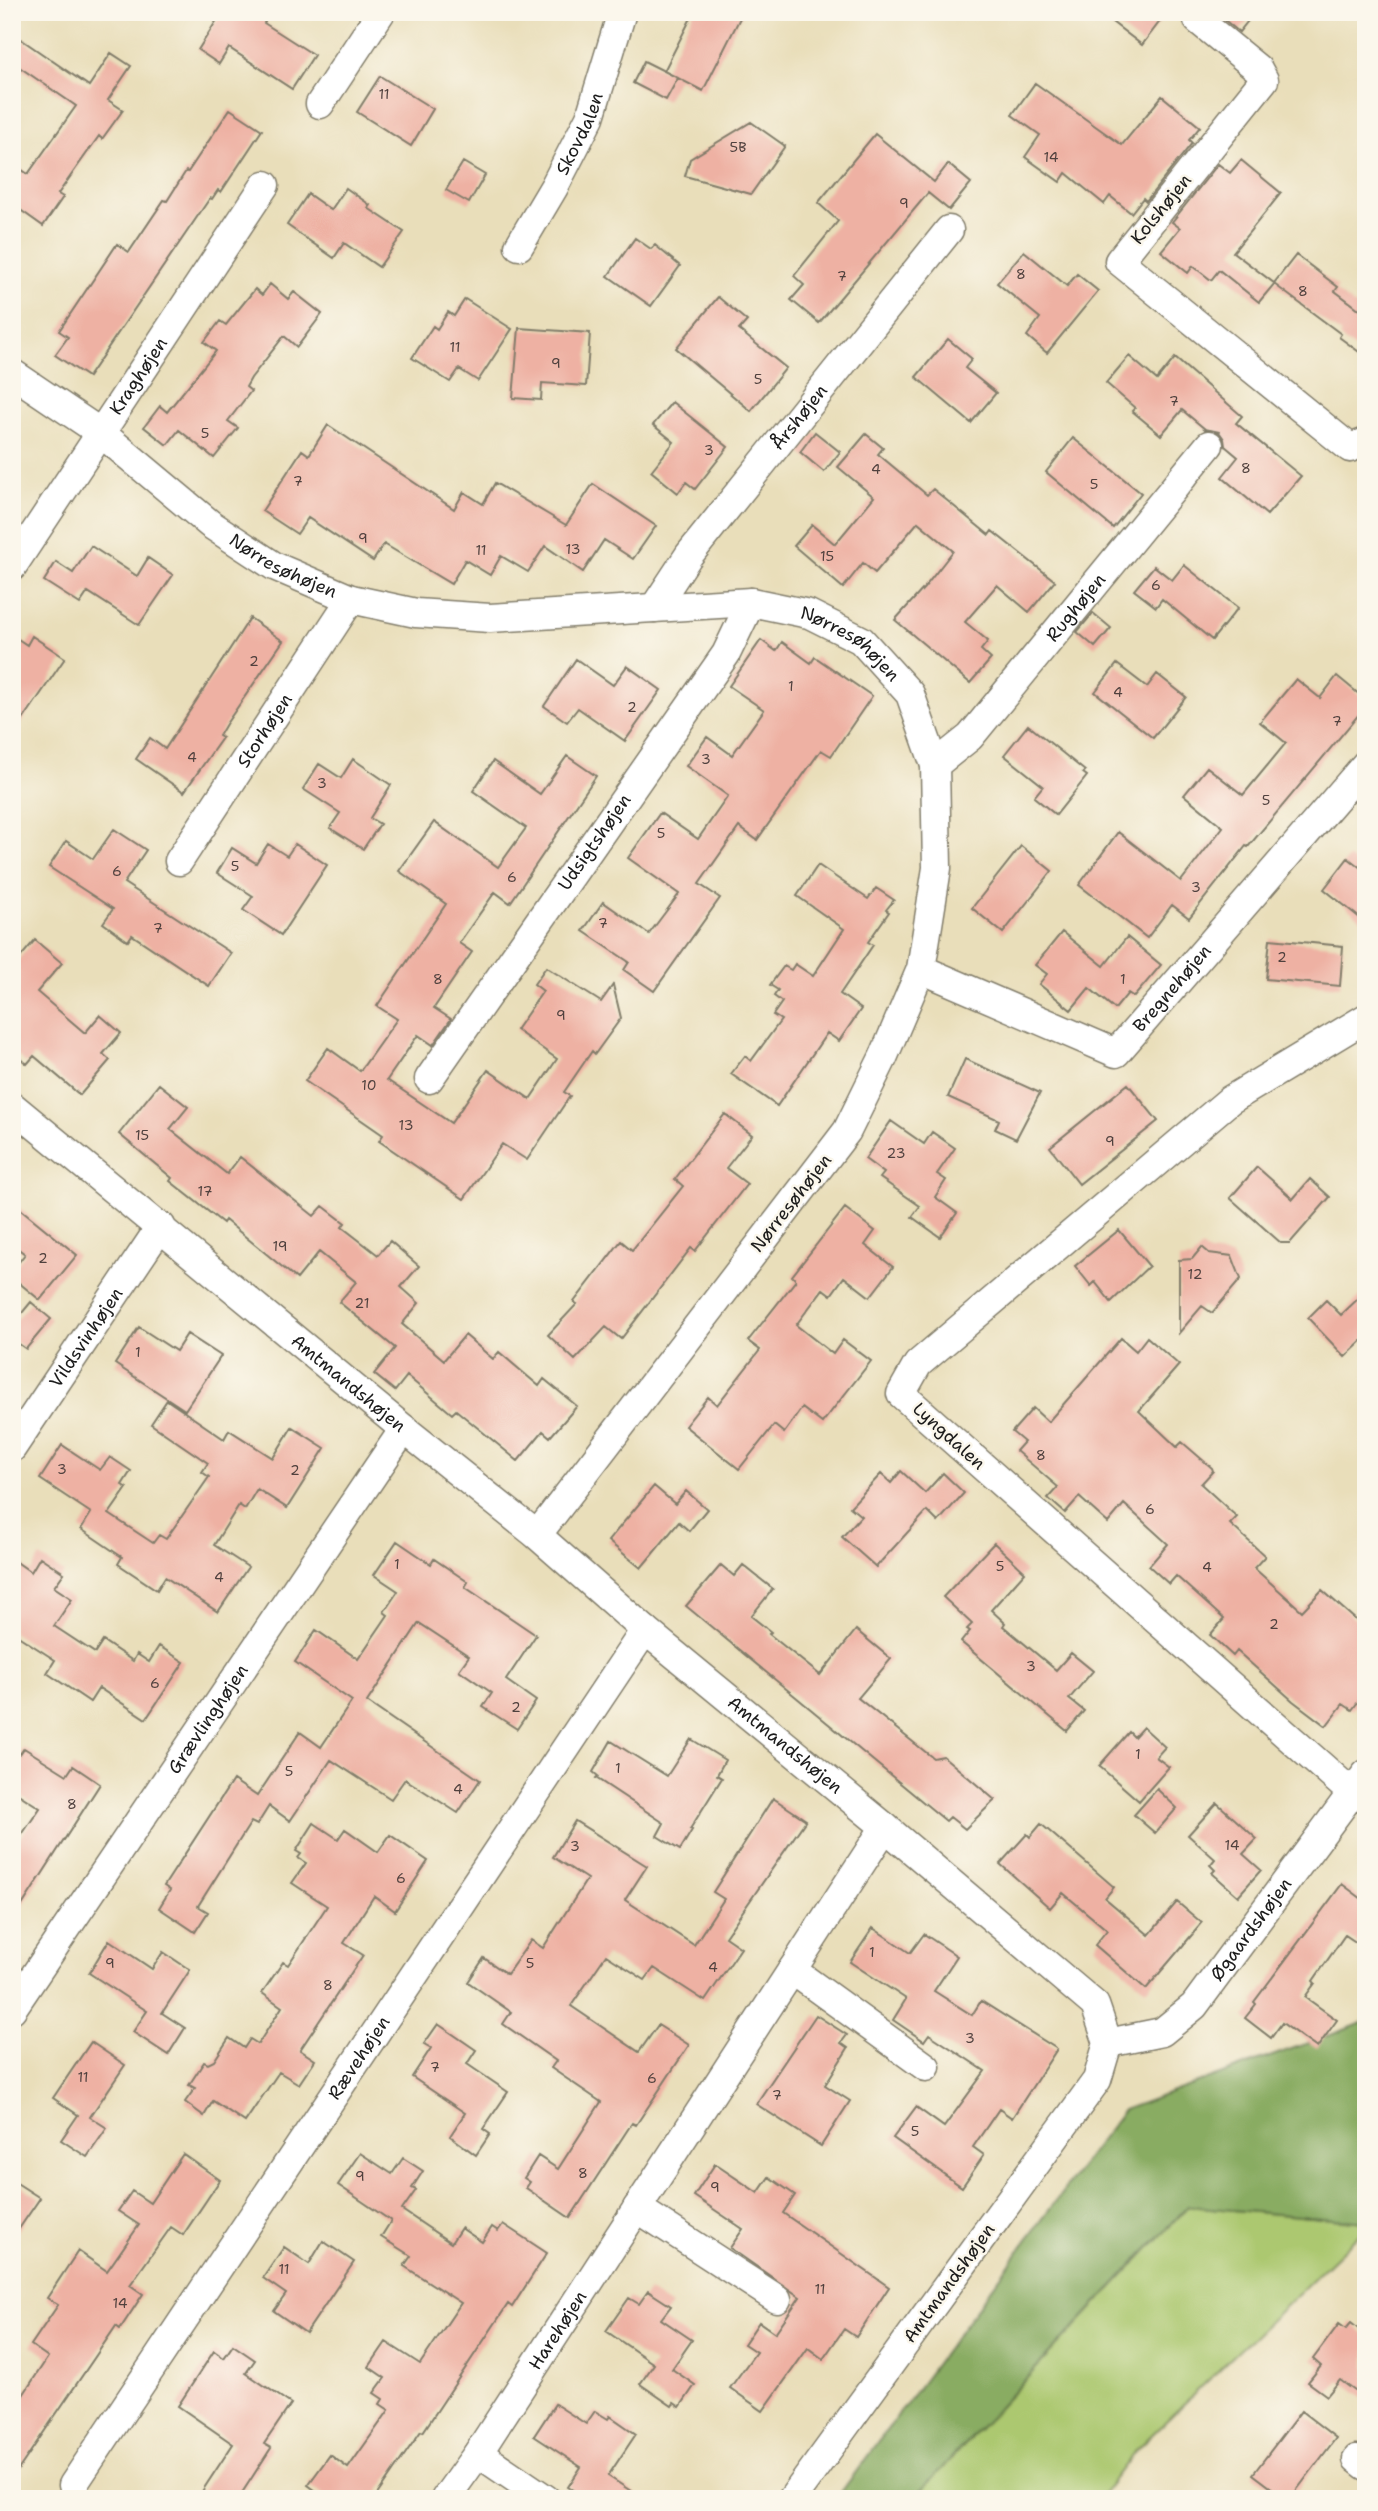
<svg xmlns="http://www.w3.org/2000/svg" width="1378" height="2511" font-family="'Shantell Sans',sans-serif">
  <rect width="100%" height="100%" fill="#fbf7ec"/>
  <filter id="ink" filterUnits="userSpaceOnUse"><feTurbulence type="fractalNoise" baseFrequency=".0143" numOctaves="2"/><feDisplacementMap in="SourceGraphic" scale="14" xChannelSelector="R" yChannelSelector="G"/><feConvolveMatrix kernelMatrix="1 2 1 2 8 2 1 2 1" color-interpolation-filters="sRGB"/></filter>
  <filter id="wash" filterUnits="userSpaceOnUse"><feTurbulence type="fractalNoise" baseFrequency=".00686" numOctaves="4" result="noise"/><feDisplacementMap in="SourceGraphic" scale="28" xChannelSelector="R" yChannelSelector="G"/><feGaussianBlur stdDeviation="1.57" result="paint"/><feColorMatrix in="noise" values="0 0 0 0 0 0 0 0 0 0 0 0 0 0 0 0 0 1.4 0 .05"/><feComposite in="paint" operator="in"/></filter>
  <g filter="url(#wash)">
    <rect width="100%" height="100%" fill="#e9deba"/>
    <!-- green -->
    <path fill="#acc86f" stroke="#647246" stroke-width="2" d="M1189,2206L1366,2222V2228L1135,2451L1099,2499H913Z"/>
    <!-- forest -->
    <path fill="#89ac62" stroke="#52643f" stroke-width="2" d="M1366,2022V2222L1188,2206L913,2499H836L1123,2110Z"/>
    <g id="blocks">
      <!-- building -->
      <path fill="#eeb1a3" d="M222,12H270L264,23L314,55L292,89L229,48L219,64L198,50Z
        M694,12H743L703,91L664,71Z
        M1099,12H1167L1142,45Z
        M1215,12H1255L1239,32Z
        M12,33L89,86L111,53L131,66L108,100L123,110L102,139L99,136L58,194L63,197L43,226L12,204V163L28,174L76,106L12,62Z
        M644,61L678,78L666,100L633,83Z
        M380,76L433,109L411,146L357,112Z
        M1035,83L1122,145L1162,96L1200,127L1189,140L1192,143L1146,201L1143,198L1131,213L1110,196L1104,204L1066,173L1060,182L1025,157L1040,135L1012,115Z
        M230,109L262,130L221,192L218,190L212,199L210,198L88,377L55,355L68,337L59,331L117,244L129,252L164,200L167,201L186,171L188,172Z
        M751,122L785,146L751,194L685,176L690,159Z
        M875,134L934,182L948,164L971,183L949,210L928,193L819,323L791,300L804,285L794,276L838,221L818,203Z
        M1241,160L1281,193L1233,252L1274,283L1296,255L1338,287L1335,291L1359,309L1366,300V357L1339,337L1341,334L1274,284L1259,302L1219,270L1211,280L1193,266L1188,273L1161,251L1180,228L1172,222L1218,164L1230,173Z
        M463,162L485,175L469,203L446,190Z
        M346,188L370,205L368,208L404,232L379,267L344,243L334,258L287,225L308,194L331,210Z
        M635,238L651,249L655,245L680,266L651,306L608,276Z
        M1024,251L1067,286L1077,274L1098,291L1047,353L1027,336L1040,318L997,283Z
        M270,284L288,299L294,292L322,314L297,347L284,336L251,378L246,387L251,391L228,421L238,428L214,458L179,430L167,445L144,427L160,406L167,412L216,351L204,342L220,321L226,325L255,289L262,295Z
        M718,297L747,321L739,330L786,368L751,411L676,348Z
        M465,299L512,329L478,381L459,369L450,382L412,358L433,326L437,329L448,312L454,316Z
        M519,328L590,333L586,386L542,383L541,400L513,398Z
        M948,339L972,359L965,368L996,393L971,423L916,377Z
        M1129,356L1157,380L1175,358L1242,416L1236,423L1301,476L1267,515L1222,477L1238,457L1225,446L1224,439L1219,432L1205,429L1182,410L1161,435L1132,411L1135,408L1106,383Z
        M672,402L728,447L695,489L686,482L678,493L651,471L674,442L653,425Z
        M328,425L454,509L464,492L483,504L495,483L566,525L593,484L656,526L633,559L604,540L583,572L545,546L528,572L501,556L490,575L465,560L451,584L384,544L373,561L308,518L297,534L262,511L302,450L309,455Z
        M815,432L840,452L824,472L800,452Z
        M866,434L883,448L878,454L927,495L933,489L989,535L992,531L1055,581L1029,612L997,585L965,622L988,641L981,650L991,659L970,683L895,620L924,588L953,551L918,522L875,573L863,563L843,588L794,546L812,525L835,544L874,497L838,467Z
        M1073,438L1141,493L1113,528L1046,472Z
        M91,546L137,576L148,558L173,575L139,625L88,592L80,604L44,581L56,562L73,573Z
        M1184,565L1238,608L1212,640L1162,599L1156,607L1134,590L1154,566L1172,580Z
        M1093,613L1111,628L1095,647L1077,632Z
        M250,618L283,641L226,724L219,736L222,738L184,792L136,759L150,738L165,749Z
        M12,635L27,645L32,636L65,658L12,736Z
        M761,640L776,651L782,642L811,663L815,657L872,696L831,756L821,750L757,840L739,827L699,884L720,898L654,991L624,970L629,962L583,931L603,902L649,934L679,894L628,858L660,813L698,839L728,796L686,766L707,737L732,755L764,710L729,686Z
        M576,659L613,685L627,666L661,690L625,741L578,708L567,722L544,706Z
        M1117,664L1147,687L1157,674L1186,697L1153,738L1095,692Z
        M1337,676L1366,700V706L1248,847L1246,846L1189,918L1172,905L1147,938L1079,885L1118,832L1181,881L1223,827L1184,795L1207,767L1243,795L1286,743L1260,722L1296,679L1320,698Z
        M1028,725L1085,771L1083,773L1087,776L1056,815L1034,797L1043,786L1004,755Z
        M567,756L596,776L510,903L495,892L459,943L472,952L434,1008L451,1019L433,1045L418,1035L387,1080L451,1123L488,1070L530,1099L557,1059L516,1030L543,991L534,984L546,967L601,1002L613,985L621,1018L595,1054L592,1051L564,1092L570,1096L527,1160L502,1144L464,1199L379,1141L383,1135L305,1081L328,1048L360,1071L397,1019L377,1006L446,904L399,871L434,822L498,867L526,828L473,791L493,761L540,794Z
        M353,759L391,785L370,818L380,824L363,849L330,828L340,813L303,789L319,764L341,778Z
        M114,829L146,850L124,883L231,953L209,986L132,935L128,941L103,923L113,909L49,867L66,841L93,859Z
        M268,844L287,856L295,844L327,865L281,935L243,910L253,896L217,873L232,848L256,863Z
        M1021,846L1052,871L1003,933L972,908Z
        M1348,858L1366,872V923L1324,889Z
        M818,865L868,899L876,888L894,900L886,910L889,912L868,942L873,945L840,994L861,1009L839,1041L827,1033L777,1106L731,1074L745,1056L751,1061L781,1020L773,1015L782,1002L774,996L778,990L770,985L784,966L791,970L795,964L813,976L844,929L797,896Z
        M1062,932L1104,966L1127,937L1161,965L1134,997L1128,993L1115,1009L1089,988L1071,1010L1039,984L1047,974L1035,965Z
        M1270,939L1343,946L1340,986L1266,979Z
        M35,940L62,963L37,992L85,1033L100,1015L121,1033L103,1054L110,1060L80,1095L34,1056L27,1064L12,1051V967Z
        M965,1059L1040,1093L1016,1139L995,1129L999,1120L948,1097Z
        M159,1084L188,1107L170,1129L227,1174L240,1157L314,1216L323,1206L345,1223L342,1227L378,1255L390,1241L419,1266L401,1287L419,1303L402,1324L444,1360L465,1335L493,1359L499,1352L539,1386L544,1379L577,1406L550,1437L543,1431L518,1461L456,1410L452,1414L407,1376L395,1391L374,1374L395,1348L339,1302L356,1282L319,1252L297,1279L225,1220L223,1223L170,1181L172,1178L119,1134Z
        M1128,1084L1158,1121L1079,1184L1050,1147Z
        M725,1114L752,1135L726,1168L747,1184L695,1251L691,1248L621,1339L606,1327L575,1360L548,1335L577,1304L574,1302L621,1241L632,1250L683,1186L675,1179Z
        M891,1121L924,1144L932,1132L955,1148L937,1174L946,1180L935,1197L957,1213L940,1237L912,1217L920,1206L880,1178L884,1173L865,1159Z
        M1257,1167L1293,1199L1310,1179L1330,1197L1290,1243H1281L1230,1198Z
        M12,1202L77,1255L40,1300L12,1277V1271L25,1254L12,1244Z
        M845,1208L875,1231L865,1245L893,1267L870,1297L844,1277L831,1295L823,1289L796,1325L833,1354L843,1340L871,1361L822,1423L802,1408L784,1433L774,1425L739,1469L685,1426L708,1397L717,1405L760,1350L748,1341L796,1280L792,1276Z
        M1119,1230L1149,1266L1111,1302L1095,1282L1091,1286L1075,1266Z
        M1202,1247L1209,1253L1232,1256L1241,1279L1212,1313L1202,1306L1179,1333V1260L1192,1259Z
        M1366,1291V1337L1345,1357L1308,1318L1326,1300L1341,1315Z
        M31,1302L51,1319L26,1349L12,1339V1325Z
        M139,1327L176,1351L187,1334L221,1356L185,1410L115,1364Z
        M1147,1337L1179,1365L1139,1411L1177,1447L1182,1442L1212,1468L1213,1471L1201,1484L1237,1517L1230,1524L1265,1556L1254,1568L1302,1611L1322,1590L1366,1629V1691L1352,1710L1343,1704L1326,1726L1293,1701L1237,1651L1233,1656L1210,1635L1224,1619L1176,1576L1169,1584L1149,1566L1168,1544L1124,1504L1108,1523L1079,1497L1065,1513L1048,1498L1058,1487L1016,1451L1024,1442L1012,1432L1033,1408L1048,1422L1121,1338L1136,1351Z
        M167,1400L224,1439L229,1430L273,1458L292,1427L325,1448L287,1508L257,1489L245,1509L239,1505L214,1545L248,1567L218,1612L165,1577L157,1590L118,1564L122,1557L81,1529L91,1513L40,1479L62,1445L100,1470L110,1457L131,1471L122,1485L127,1488L109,1514L153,1543L159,1535L166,1539L209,1477L202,1472L208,1463L151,1424Z
        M901,1471L925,1493L943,1473L964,1493L938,1522L927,1511L876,1567L842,1537L861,1516L850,1507L881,1474L891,1483Z
        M654,1486L675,1504L686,1491L707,1509L689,1531L679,1522L641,1568L608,1541Z
        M397,1541L431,1564L434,1559L468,1582L465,1587L536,1635L506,1680L536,1701L517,1729L483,1707L492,1693L459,1670L469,1656L419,1623L367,1702L480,1780L458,1813L405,1779L391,1799L331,1760L290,1821L269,1806L257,1825L251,1822L198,1906L208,1912L195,1932L159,1908L170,1890L164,1886L233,1780L257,1796L300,1732L321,1747L352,1701L295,1662L316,1630L358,1659L388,1615L384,1612L398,1591L374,1575Z
        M994,1543L1025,1572L991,1610L1005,1623L1003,1626L1056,1670L1071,1653L1093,1671L1069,1699L1084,1711L1067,1731L961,1642L970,1631L967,1629L972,1624L943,1597Z
        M40,1557L64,1573L54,1587L72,1599L54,1626L95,1653L103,1641L133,1661L137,1654L149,1662L159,1646L184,1662L146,1719L99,1688L90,1702L47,1673L55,1660L12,1632V1559L31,1572Z
        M721,1565L734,1576L743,1565L773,1589L751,1616L771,1632L769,1634L820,1675L856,1630L891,1659L858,1698L933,1758L943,1756L995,1800L965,1829L950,1817L946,1821L686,1606Z
        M1143,1727L1165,1747L1156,1757L1169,1767L1139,1801L1099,1766L1129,1732L1134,1737Z
        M691,1739L725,1760L717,1775L722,1778L690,1829L692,1830L680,1850L657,1836L664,1823L596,1778L598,1776L593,1772L611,1741L667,1776Z
        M24,1748L67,1775L73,1766L100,1784L12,1921V1849L40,1808L12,1790V1749L20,1754Z
        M1157,1789L1177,1808L1155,1833L1134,1815Z
        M773,1798L806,1820L725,1937L741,1948L705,2001L654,1968L645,1980L606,1955L571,2006L639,2052L658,2025L689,2045L636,2125L632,2123L570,2218L526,2188L530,2182L524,2178L538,2156L558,2169L601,2102L551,2068L556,2061L503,2024L511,2012L468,1982L484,1958L507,1974L531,1940L543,1948L587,1879L553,1857L575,1821L647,1866L625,1900L694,1945L724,1899L713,1892Z
        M1217,1803L1257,1839L1243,1854L1261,1870L1238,1896L1212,1873L1215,1870L1210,1865L1215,1859L1188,1835Z
        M314,1823L338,1839L345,1829L378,1852L390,1835L428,1861L395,1911L374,1896L344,1943L363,1955L300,2050L315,2060L299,2084L279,2072L245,2122L213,2101L204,2116L185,2102L195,2088L189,2085L204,2062L208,2064L214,2061L229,2038L244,2048L250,2039L258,2044L282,2007L262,1993L283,1962L288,1965L327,1906L292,1883L306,1863L298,1858L301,1854L296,1851Z
        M1041,1824L1114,1887L1105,1898L1149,1935L1177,1902L1202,1923L1146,1989L1095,1945L1107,1930L1063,1893L1050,1908L1000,1864L1027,1834L1030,1837Z
        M1342,1884L1366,1902V1949L1345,1935L1313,1981L1315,1983L1305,1997L1337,2020L1317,2048L1282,2023L1271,2038L1245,2018L1256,2004L1254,2002Z
        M873,1928L910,1953L924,1934L957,1956L934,1991L972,2015L981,2001L1057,2049L1012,2118L999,2109L973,2147L984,2155L962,2187L893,2138L916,2107L944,2127L985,2071L929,2034L924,2041L893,2020L906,1999L850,1962Z
        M109,1940L152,1969L163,1952L190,1970L162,2013L185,2028L168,2055L133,2032L147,2011L89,1973Z
        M816,2015L847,2035L841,2043L848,2048L825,2085L850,2101L821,2146L756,2104Z
        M438,2024L476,2050L467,2064L508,2092L483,2129L490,2134L476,2155L450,2136L465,2113L412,2077L431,2048L424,2044Z
        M91,2042L125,2065L90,2117L107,2128L87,2157L61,2140L78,2115L53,2098Z
        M360,2153L392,2174L403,2158L423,2171L412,2188L416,2190L402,2210L451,2243L461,2228L482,2242L492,2227L498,2231L503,2224L547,2253L512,2307L508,2304L423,2432L421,2431L374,2499H327L308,2485L330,2455L348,2468L389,2410L380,2404L383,2399L374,2393L385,2378L369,2367L386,2342L420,2364L461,2303L404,2266L411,2256L381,2237L391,2221L338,2185Z
        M183,2154L220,2180L183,2235L171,2227L130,2285L143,2294L120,2329L116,2326L12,2479V2412L48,2357L31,2345L58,2305L47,2298L78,2251L107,2271L139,2225L118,2211L132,2191L150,2203Z
        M715,2164L758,2193L769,2177L795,2195L783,2213L889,2287L856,2337L844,2329L823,2359L808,2348L763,2411L730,2388L756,2352L744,2344L759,2322L775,2333L800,2297L730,2248L743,2229L694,2196Z
        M12,2180L40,2198L12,2239Z
        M323,2241L354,2262L306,2333L274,2311L286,2294L263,2278L284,2247L309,2264Z
        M648,2291L671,2306L661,2319L692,2340L672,2369L695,2385L680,2407L674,2403L672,2406L640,2384L654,2364L606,2331L629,2298L639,2304Z
        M1351,2323L1366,2335V2399L1340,2380L1327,2396L1308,2382L1321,2366L1313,2359L1339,2324L1346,2329Z
        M233,2345L255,2360L246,2373L291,2404L264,2444L271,2448L238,2499H197L233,2444L178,2406L214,2351L224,2358Z
        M555,2404L586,2424L595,2411L608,2419L610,2416L636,2434L608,2476L643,2499H587L568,2487L581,2467L534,2436Z
        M1301,2411L1336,2438L1290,2499H1286L1253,2474Z"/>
    </g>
  </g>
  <g filter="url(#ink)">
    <use href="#blocks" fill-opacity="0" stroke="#827d6b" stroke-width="2"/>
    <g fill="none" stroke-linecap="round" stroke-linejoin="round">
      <!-- street casing -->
      <g stroke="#827d6b" stroke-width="31">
        <g id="street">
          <path d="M1198,20L1258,69L1264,80L1119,261L1350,448L1366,442"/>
          <path d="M320,104L381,12"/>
          <path id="s1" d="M519,246L554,187L590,117L622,12"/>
          <path id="s2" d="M12,373L101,433L210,524L274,566L351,599L416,613L490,618L751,602L809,614L861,640L910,694L935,765L937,868L921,969L883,1058L847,1131L537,1535"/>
          <path id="s3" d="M12,567L265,185"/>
          <path id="s4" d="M654,608L689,555L949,230"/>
          <path id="s5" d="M935,765L970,737L1209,445"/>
          <path id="s6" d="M179,861L351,599"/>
          <path id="s7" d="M921,969L1116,1053L1366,764"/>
          <path id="s8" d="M429,1079L726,654L751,602"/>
          <path id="s9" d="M12,1106L404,1429L537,1535L645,1630L885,1827L1095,2005L1108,2043L1097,2080L792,2499"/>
          <path id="s10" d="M12,1448L161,1226"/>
          <path d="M1352,1793L901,1394L918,1364L1230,1100L1366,1018"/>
          <path d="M792,1970L926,2067"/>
          <path id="s11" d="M12,2009L404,1429"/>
          <path id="s12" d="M1108,2043L1162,2032L1194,2006L1366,1774"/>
          <path d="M637,2208L777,2299"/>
          <path d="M478,2453L546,2499"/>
          <path d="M1357,2459L1366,2466"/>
          <path id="s13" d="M73,2485L645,1630"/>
          <path id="s14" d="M445,2499L478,2453L885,1827"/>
        </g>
      </g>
      <!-- street -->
      <use href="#street" stroke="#fff" stroke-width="28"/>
    </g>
  </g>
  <g text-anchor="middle" stroke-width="5" stroke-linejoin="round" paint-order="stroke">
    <!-- number labels -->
    <g font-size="14" fill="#50413e">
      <text x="384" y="99">11</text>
      <text x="738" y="152">5B</text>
      <text x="1051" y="162">14</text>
      <text x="904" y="208">9</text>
      <text x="1021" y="279">8</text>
      <text x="842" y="281">7</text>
      <text x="1303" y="296">8</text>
      <text x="455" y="352">11</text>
      <text x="556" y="368">9</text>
      <text x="758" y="384">5</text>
      <text x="1174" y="406">7</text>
      <text x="205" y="438">5</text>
      <text x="709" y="455">3</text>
      <text x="1246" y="473">8</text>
      <text x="876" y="474">4</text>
      <text x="298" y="486">7</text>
      <text x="1094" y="489">5</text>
      <text x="363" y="543">9</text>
      <text x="573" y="554">13</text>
      <text x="481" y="555">11</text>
      <text x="827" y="561">15</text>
      <text x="1156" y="590">6</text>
      <text x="254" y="666">2</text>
      <text x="791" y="691">1</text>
      <text x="1118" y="697">4</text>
      <text x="632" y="712">2</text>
      <text x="1337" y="726">7</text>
      <text x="192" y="762">4</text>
      <text x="706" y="764">3</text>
      <text x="322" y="788">3</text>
      <text x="1266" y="805">5</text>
      <text x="661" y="838">5</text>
      <text x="235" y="871">5</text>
      <text x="117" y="876">6</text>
      <text x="512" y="882">6</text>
      <text x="1196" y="892">3</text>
      <text x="603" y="928">7</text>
      <text x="158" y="933">7</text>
      <text x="1282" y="962">2</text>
      <text x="438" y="984">8</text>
      <text x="1123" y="984">1</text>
      <text x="561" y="1020">9</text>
      <text x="369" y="1090">10</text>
      <text x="406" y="1130">13</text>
      <text x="142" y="1140">15</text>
      <text x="1110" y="1146">9</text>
      <text x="896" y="1158">23</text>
      <text x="205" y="1196">17</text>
      <text x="280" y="1251">19</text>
      <text x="43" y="1263">2</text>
      <text x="1195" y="1279">12</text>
      <text x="362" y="1308">21</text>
      <text x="138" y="1357">1</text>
      <text x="1041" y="1460">8</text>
      <text x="62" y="1474">3</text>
      <text x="295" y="1475">2</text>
      <text x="1150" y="1514">6</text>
      <text x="397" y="1569">1</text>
      <text x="1000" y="1571">5</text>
      <text x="1207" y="1572">4</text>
      <text x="219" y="1582">4</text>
      <text x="1274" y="1629">2</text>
      <text x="1031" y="1671">3</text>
      <text x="155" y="1688">6</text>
      <text x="516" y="1712">2</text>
      <text x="1138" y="1759">1</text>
      <text x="618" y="1773">1</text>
      <text x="289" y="1776">5</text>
      <text x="458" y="1794">4</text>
      <text x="72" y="1809">8</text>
      <text x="1232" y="1850">14</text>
      <text x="575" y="1851">3</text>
      <text x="401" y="1883">6</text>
      <text x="872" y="1957">1</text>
      <text x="110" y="1968">9</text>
      <text x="530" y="1968">5</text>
      <text x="713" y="1972">4</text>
      <text x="328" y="1990">8</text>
      <text x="970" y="2043">3</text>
      <text x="435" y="2072">7</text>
      <text x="83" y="2082">11</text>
      <text x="652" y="2083">6</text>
      <text x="777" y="2100">7</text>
      <text x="915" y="2136">5</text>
      <text x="583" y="2178">8</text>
      <text x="360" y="2181">9</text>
      <text x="715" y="2192">9</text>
      <text x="284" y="2274">11</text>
      <text x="820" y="2294">11</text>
      <text x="120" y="2308">14</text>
    </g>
    <!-- street labels -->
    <g font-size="18" fill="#1c1c1c" stroke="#fbf7ec">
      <text dy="6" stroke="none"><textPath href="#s1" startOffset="128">Skovdalen</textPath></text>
      <text transform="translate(1161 209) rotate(-51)" y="6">Kolshøjen</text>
      <text dy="6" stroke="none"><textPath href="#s3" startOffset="229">Kraghøjen</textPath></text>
      <text dy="6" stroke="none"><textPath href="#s4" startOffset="240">Årshøjen</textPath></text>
      <text dy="6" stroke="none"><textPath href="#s2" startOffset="334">Nørresøhøjen</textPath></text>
      <text dy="6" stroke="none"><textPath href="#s5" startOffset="212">Rughøjen</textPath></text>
      <text dy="6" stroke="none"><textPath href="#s2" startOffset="922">Nørresøhøjen</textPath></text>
      <text dy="6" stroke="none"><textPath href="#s6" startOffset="156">Storhøjen</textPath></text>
      <text dy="6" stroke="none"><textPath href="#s8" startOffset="289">Udsigtshøjen</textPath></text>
      <text dy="6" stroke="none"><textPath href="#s7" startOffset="298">Bregnehøjen</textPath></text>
      <text transform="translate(791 1203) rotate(-52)" y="6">Nørresøhøjen</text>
      <text dy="6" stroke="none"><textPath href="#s10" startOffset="133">Vildsvinhøjen</textPath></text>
      <text dy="6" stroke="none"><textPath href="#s9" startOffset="436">Amtmandshøjen</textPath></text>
      <text transform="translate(949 1436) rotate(42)" y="6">Lyngdalen</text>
      <text dy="6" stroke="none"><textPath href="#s11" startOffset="350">Grævlinghøjen</textPath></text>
      <text dy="6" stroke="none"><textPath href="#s9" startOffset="1003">Amtmandshøjen</textPath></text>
      <text dy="6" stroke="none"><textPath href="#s12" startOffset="192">Øgaardshøjen</textPath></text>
      <text dy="6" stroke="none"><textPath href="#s13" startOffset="514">Rævehøjen</textPath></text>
      <text transform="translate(949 2283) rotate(-54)" y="6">Amtmandshøjen</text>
      <text dy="6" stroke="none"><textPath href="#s14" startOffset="203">Harehøjen</textPath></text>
    </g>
  </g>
  <!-- margin -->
  <rect width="1378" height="2511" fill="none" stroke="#fbf7ec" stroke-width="42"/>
</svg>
